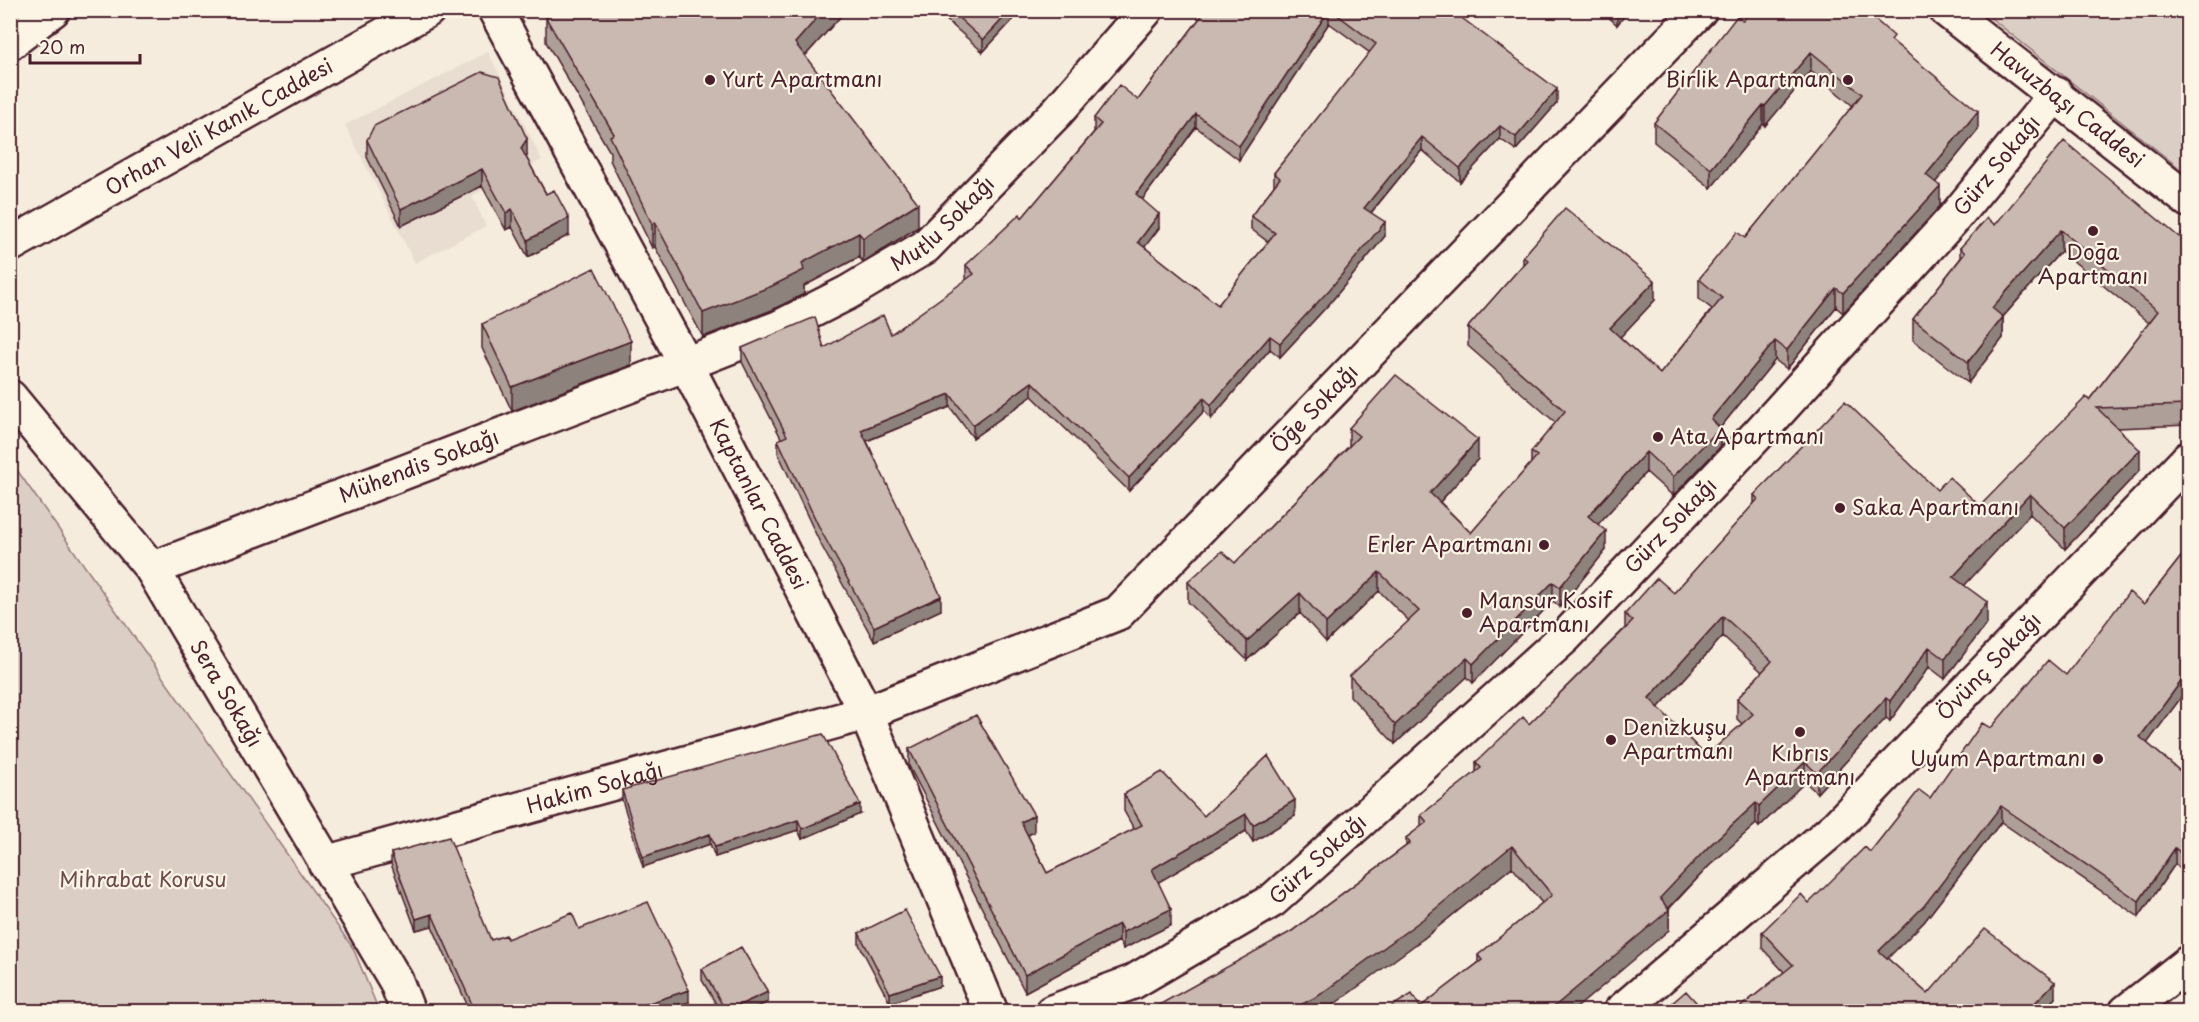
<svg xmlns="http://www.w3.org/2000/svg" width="2199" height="1022" font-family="'Playpen Sans',sans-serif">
  <rect width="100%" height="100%" fill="#f5ecde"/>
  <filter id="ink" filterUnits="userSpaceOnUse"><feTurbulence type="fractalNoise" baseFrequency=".0167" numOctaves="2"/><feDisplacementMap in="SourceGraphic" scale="12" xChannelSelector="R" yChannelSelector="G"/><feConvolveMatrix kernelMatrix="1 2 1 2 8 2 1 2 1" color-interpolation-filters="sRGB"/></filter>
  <g filter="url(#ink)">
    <!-- built -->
    <path fill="#e8ddd0" d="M488,52L542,160L472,196L486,226L415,263L345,125Z"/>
    <!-- green -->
    <path fill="#dbcec4" stroke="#927678" stroke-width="1.5" d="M1982,11H2188V175Z
      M10,460L353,948L379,1011H11Z"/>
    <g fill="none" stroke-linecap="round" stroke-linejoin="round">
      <!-- minor casing -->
      <g stroke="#4a1f2b" stroke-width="38">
        <g id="minor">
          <path id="s1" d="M495,10L686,364L866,713L991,1012"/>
          <path id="s2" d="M1946,10L2188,200"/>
          <path d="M10,43L53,10"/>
          <path id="s3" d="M10,245L428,10"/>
          <path id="s4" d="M10,397L152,569L396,981L408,1012"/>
          <path id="s5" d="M152,569L686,364L780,327L847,293L925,247L1057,112L1146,10"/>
          <path id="s6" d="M325,863L866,713L1118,613L1700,10"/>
          <path id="s7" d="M1052,1012L1133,982L1273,900L1566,636L1760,432L1954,218L2056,94"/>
          <path id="s8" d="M1620,1012L1837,826L2188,459"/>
        </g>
      </g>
      <!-- major casing -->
      <g stroke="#4a1f2b" stroke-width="38">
        <path id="major" d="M2126,1012L2188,963"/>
      </g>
      <!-- minor -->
      <use href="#minor" stroke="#fcf5e5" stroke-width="33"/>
      <!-- major -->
      <use href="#major" stroke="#fcf5e5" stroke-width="33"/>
    </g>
    <!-- wall -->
    <path fill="#ae9f98" stroke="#4a1f2b" stroke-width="1.5" fill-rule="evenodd" d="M841,10V16L805,56L918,227L863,262L859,257L804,286V294L772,310L703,337L655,247L652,248L610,160V152L546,42V18Z
      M935,10H1022L983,52Z
      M1206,10H1442L1557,103L1516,150L1500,139L1460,182L1422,150L1371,213L1385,236L1330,303L1280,357L1270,349L1211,419L1204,411L1129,491L1032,396L973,438L950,407L867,441L941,610L874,641L820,543L778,453V440L781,438L742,362V348H824L891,334L967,280L966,278V265L1022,218L1094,132V118L1138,100ZM1329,23L1370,53L1274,173V186L1251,216V229L1268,242L1218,305L1144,247L1159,228L1142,200L1196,127L1239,160Z
      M1601,10H1629L1617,25Z
      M1743,21L1894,43L1978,130L1935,183L1940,206L1843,313L1836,307L1787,369L1775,360L1720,428V447L1673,496L1646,472L1598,524L1606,550L1560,607L1553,601L1473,683L1467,677L1395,744L1350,696V676L1409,621L1379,591L1326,642L1300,613L1247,660L1188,602V582L1235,563L1349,446V428L1478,459L1440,502L1471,533L1531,463V452L1556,423L1468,346V327L1523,265V257L1655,300L1620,337L1660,374L1712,309L1699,299V279L1745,238L1853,106L1811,71L1765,126L1763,124L1711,188L1654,142V123Z
      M367,140L527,156L526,157L569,235L528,257L512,227L506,230L482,186L401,226L367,157Z
      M1995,225L2179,237L2188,230V425L2118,428L2140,470L2065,549L2030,514L1964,585L1987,623L1945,679L1929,667L1890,721L1886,718L1817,793L1805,782L1759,827L1756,824L1709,866L1669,909V930L1420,1007L1478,963V955L1542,903L1512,867L1423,939L1292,931L1406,846V838L1421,827V815L1476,772V762L1529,724L1625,628V614L1674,593L1754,504V495L1937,490L1980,506L2089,400L2149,323L2061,251L2003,317V338L1968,383L1913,340V319L1960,259V248ZM1723,636L1762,672L1737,699V719L1742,724L1706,756L1658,708Z
      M482,324L631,365L512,411L482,348Z
      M2188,548V688L2147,743L2188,778V876L2175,864L2139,917L2001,822L1924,922L1887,958L1928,994L2055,998L2042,1011H1738V1009L1784,972L1762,948V932L1809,903L1870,852L1930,798L1991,728L2066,675L2144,604Z
      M909,749L1034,832L1028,835L1047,873L1134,829L1124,811V794L1204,816L1268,756L1295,816L1253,842L1246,831L1158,882L1171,925L1123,949L1119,941L1025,992L909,766Z
      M622,790L860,814L802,839L798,830L715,857L710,844L643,867L622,800Z
      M391,853L491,940L507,939L579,929L689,1002L659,1011H470L432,926L416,930L391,864Z
      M859,933L940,986L890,1003L859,944Z
      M702,969L768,1002L748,1011H720L702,980Z"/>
    <!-- shaded-wall -->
    <path fill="#8d827c" stroke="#4a1f2b" stroke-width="1.5" d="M824,10H841V16L795,67V43Z
      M1011,10H1022L983,52V40Z
      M1329,10V23L1239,160V146Z
      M1620,10H1629L1617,25V15Z
      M1811,52V71L1765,126V106Z
      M1557,89V103L1516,150V137Z
      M1763,105V124L1711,188V169Z
      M1978,111V130L1926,194V175Z
      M1196,114V127L1136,208V194Z
      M1500,126V139L1460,182V168Z
      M1422,137V150L1364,221V208Z
      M527,139V156L521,165V148Z
      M482,169V186L401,226V209Z
      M1940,186V206L1843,313V293Z
      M918,203V227L863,262V238Z
      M512,209V227L506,230V213Z
      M1159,214V228L1138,256V242Z
      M569,218V235L528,257V240Z
      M655,222V247L652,248V224Z
      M1385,222V236L1330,303L1280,357V343Z
      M2061,230V251L1992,329V308Z
      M859,233V257L804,286V294L772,310L703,337V313Z
      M1655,281V300L1610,348V328Z
      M1836,288V307L1787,369V350Z
      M2003,317V338L1968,383V362Z
      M1270,336V349L1211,419V405Z
      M631,341V365L512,411V387Z
      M1775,341V360L1720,428V447L1673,496V477L1711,419Z
      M1032,382V396L973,438V425Z
      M950,394V407L861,443V430Z
      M1204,398V411L1129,491V478Z
      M1478,440V459L1430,513V493Z
      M2140,450V470L2065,549V528Z
      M1646,452V472L1588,535V516Z
      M2030,494V514L1953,598V577Z
      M1606,531V550L1560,607V587Z
      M1379,572V591L1326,642V623Z
      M1553,582V601L1473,683V664Z
      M1300,593V613L1247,660V641Z
      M941,596V610L874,641V627Z
      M1987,602V623L1945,679V659Z
      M1723,616V636L1649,718V698Z
      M1929,647V667L1890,721V701Z
      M1467,658V677L1395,744V725Z
      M2188,672V688L2140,753V737Z
      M1886,698V718L1817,793V773Z
      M1805,762V782L1759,827V806Z
      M1295,800V816L1253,842V825Z
      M1756,803V824L1709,866L1661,916L1669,910V930L1573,1011H1549L1709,846Z
      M860,804V814L802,839V829Z
      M2001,806V822L1924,922L1879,967V951Z
      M1246,814V831L1152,886V869Z
      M1034,815V832L1021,838V822Z
      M798,820V830L715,857V847Z
      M710,834V844L643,867V857Z
      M1512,846V867L1423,939L1325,1011H1289Z
      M2175,848V864L2139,917V901Z
      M1171,909V925L1123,949V932Z
      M432,914V926L416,930V919Z
      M1119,924V941L1025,992V975Z
      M940,976V986L890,1003V993Z
      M2055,982V998L2042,1011H2027Z
      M689,990V1002L659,1011H624Z
      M768,992V1002L748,1011H726Z"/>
    <!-- building -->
    <path fill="#cab9b1" stroke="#4a1f2b" stroke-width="1.5" fill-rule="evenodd" d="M558,10H824L795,43L918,203L863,238L859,233L802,263L804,270L772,286L703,313L655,222L652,224L610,136L614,134L546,18Z
      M950,10H1011L983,40Z
      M1206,10H1329L1239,146L1196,114L1136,194L1159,214L1138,242L1218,305L1275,233L1251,216L1280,178L1274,173L1376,44L1331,10H1442L1452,17L1455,13L1557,89L1516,137L1500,126L1460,168L1422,137L1364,208L1385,222L1330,289L1280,343L1270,336L1211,405L1204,398L1129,478L1032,382L973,425L950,394L861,430L941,596L874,627L820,529L778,440L787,436L742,348L815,317L824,348L883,315L891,334L974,274L966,265L1020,214L1022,218L1101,124L1094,118L1119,85L1138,100Z
      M1612,10H1620L1617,15Z
      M1751,10H1864L1894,36L1891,40L1978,111L1926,175L1940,186L1843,293L1836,288L1787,350L1775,341L1711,419L1720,428L1673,477L1646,452L1588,516L1606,531L1560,587L1553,582L1473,664L1467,658L1395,725L1350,676L1419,611L1379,572L1326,623L1300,593L1247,641L1188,582L1222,551L1235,563L1359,436L1349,428L1396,375L1478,440L1430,493L1471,533L1537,456L1531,452L1565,411L1468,327L1527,260L1523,257L1565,208L1655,281L1610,328L1660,374L1722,298L1699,279L1737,232L1745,238L1862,94L1811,52L1765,106L1763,105L1711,169L1654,123L1737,16L1743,21Z
      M482,72L499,77L527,139L521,148L546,194L554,190L569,218L528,240L512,209L506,213L482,169L401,209L367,140L374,126Z
      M2064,141L2179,237L2186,229L2188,230V405L2097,408L2140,450L2065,528L2030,494L1953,577L1987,602L1945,659L1929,647L1890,701L1886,698L1817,773L1805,762L1759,806L1756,803L1709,846L1660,898L1669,910L1549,1011H1384L1412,994L1420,1007L1482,960L1478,955L1552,895L1512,846L1423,919L1318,996L1289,1011H1148L1292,931L1410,843L1406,838L1427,822L1421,815L1481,768L1476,762L1523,717L1529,724L1633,621L1625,614L1657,578L1674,593L1758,499L1754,495L1845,401L1937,490L1949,477L1980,506L2086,397L2089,400L2158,311L2061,230L1992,308L2003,317L1968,362L1913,319L1965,253L1960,248L1987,218L1995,225ZM1723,616L1772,661L1737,699L1753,714L1706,756L1649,698Z
      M594,268L631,341L512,387L482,324Z
      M2188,548V672L2140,737L2188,778V860L2175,848L2139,901L2001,806L1924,906L1879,951L1928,994L1985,929L2055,982L2027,1011H1741L1738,1009L1793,965L1762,932L1801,894L1809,903L1865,847L1870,852L1919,790L1930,798L1982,723L1991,728L2048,660L2066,675L2129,592L2144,604Z
      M976,715L1034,815L1021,822L1047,873L1142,825L1124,794L1162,772L1204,816L1268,756L1295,800L1253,825L1246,814L1152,869L1171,909L1123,932L1119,924L1025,975L909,749Z
      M823,734L860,804L802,829L798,820L715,847L710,834L643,857L622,790Z
      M449,837L491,940L506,935L507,939L572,913L579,929L648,902L689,990L624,1011H475L432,914L416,919L391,853Z
      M905,910L940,976L890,993L859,933Z
      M741,947L768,992L726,1011L702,969Z
      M1686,991L1704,1011H1663Z"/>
  </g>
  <!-- markers -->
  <g fill="#4a1f2b" stroke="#fcf5e5" stroke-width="2">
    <circle cx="710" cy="80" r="6"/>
    <circle cx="1848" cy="80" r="6"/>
    <circle cx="2093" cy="231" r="6"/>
    <circle cx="1658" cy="437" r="6"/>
    <circle cx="1840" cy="508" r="6"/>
    <circle cx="1544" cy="545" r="6"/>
    <circle cx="1467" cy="613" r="6"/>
    <circle cx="1800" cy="732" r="6"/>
    <circle cx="1611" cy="740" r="6"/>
    <circle cx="2098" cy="759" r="6"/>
  </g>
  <g text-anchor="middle" stroke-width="4.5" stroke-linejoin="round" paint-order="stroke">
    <!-- poi labels -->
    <g font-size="21" fill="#4a1f2b" stroke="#fcf5e5" text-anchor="start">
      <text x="722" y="87">Yurt Apartmanı</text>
      <text x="1836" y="87" text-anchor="end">Birlik Apartmanı</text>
      <text x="2093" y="260" text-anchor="middle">Doḡa<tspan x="2093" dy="24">Apartmanı</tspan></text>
      <text x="1670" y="444">Ata Apartmanı</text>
      <text x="1852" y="515">Saka Apartmanı</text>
      <text x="1532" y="552" text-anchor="end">Erler Apartmanı</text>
      <text x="1479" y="608">Mansur Kosif<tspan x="1479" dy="24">Apartmanı</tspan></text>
      <text x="1623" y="735">Denizkuşu<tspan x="1623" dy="24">Apartmanı</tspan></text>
      <text x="1800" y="761" text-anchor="middle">Kıbrıs<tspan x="1800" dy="24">Apartmanı</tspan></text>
      <text x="2086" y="766" text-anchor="end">Uyum Apartmanı</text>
    </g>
    <!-- street labels -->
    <g font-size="21" fill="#4a1f2b" stroke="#fcf5e5">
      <text dy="7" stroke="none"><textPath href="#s2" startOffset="154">Havuzbaşı Caddesi</textPath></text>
      <text dy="7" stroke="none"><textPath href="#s3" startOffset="240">Orhan Veli Kanık Caddesi</textPath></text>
      <text dy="7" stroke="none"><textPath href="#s7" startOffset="1281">Gürz Sokağı</textPath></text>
      <text dy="7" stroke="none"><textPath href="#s5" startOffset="867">Mutlu Sokağı</textPath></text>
      <text dy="7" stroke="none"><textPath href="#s6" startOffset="1116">Öḡe Sokağı</textPath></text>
      <text dy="7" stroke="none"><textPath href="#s5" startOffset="286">Mühendis Sokağı</textPath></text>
      <text dy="7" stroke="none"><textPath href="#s1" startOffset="560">Kaptanlar Caddesi</textPath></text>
      <text dy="7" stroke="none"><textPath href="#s7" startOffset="795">Gürz Sokağı</textPath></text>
      <text dy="7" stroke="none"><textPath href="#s8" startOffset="506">Övünç Sokağı</textPath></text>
      <text dy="7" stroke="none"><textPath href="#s4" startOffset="368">Sera Sokağı</textPath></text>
      <text dy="7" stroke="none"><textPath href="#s6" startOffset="280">Hakim Sokağı</textPath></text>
      <text dy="7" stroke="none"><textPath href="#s7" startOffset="309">Gürz Sokağı</textPath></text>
    </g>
    <!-- park labels -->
    <g font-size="21" fill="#6e4b51" stroke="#fcf5e5">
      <text x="143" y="887">Mihrabat Korusu</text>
    </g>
  </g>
  <!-- margin -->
  <rect width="2199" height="1022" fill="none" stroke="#fcf5e5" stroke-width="36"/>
  <rect x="18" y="18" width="2163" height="986" fill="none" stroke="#4a1f2b" stroke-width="2" filter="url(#ink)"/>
  <!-- scale -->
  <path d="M30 54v9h110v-9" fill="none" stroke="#4a1f2b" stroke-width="3"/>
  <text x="39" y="54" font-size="18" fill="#4a1f2b" stroke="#fcf5e5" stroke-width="4.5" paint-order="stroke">20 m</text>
</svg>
